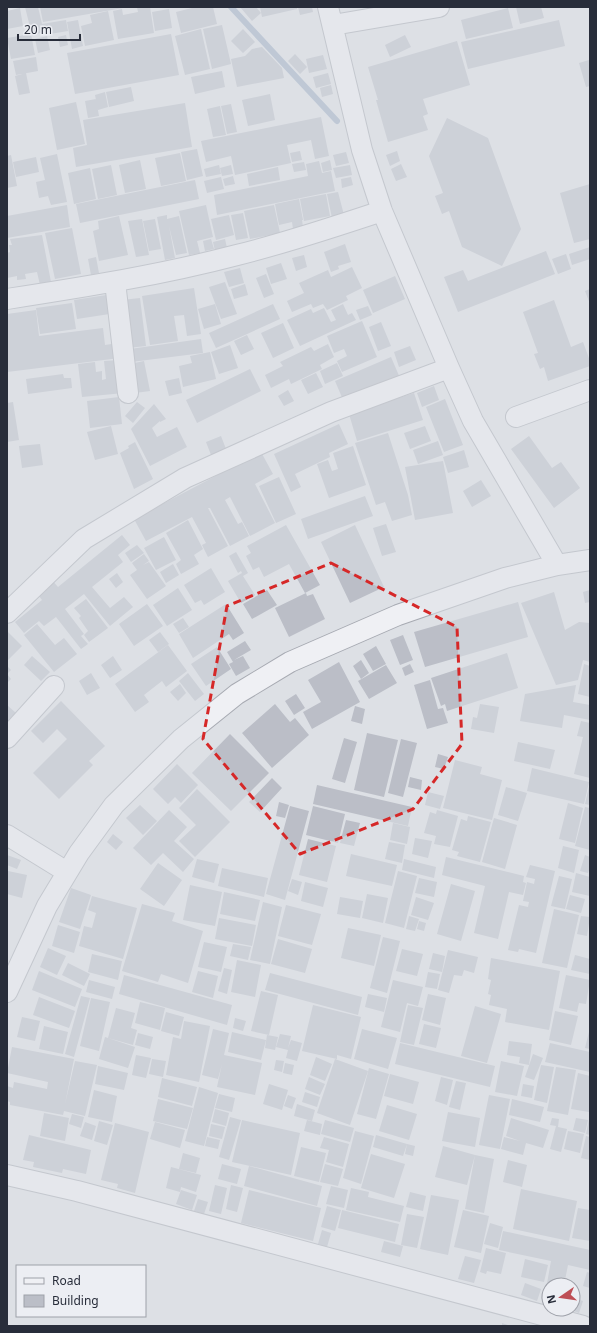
<svg xmlns="http://www.w3.org/2000/svg" width="597" height="1333" font-family="'Noto Sans',sans-serif">
  <rect width="100%" height="100%" fill="#dde0e5"/>
  <g fill="none" stroke-linecap="round" stroke-linejoin="round">
    <!-- stream -->
    <path stroke="#9babc2" stroke-width="6" d="M231,7L337,121"/>
  </g>
  <!-- building -->
  <path fill="#bbbec7" d="M25,7H38L42,24L66,20L68,31L44,35V32L32,35Z
    M40,7H123V8L43,22Z
    M137,7H150L154,33L118,39L113,11L122,9L123,15L138,12Z
    M196,7H213L217,24L181,33L176,12Z
    M240,7H256L261,13L252,21Z
    M260,7H297V9L262,17Z
    M298,7H312L313,12L300,15Z
    M516,7H541L544,18L520,24Z
    M20,8L23,26L7,29V11Z
    M508,8L513,28L466,39L461,20Z
    M169,9L172,28L155,31L152,12Z
    M108,11L114,40L85,46L81,26L92,23L90,15Z
    M78,20L83,46L72,49L67,22Z
    M559,20L565,46L468,69L461,42Z
    M222,25L231,64L212,69L203,29Z
    M201,29L210,69L185,75L175,36Z
    M243,29L255,42L243,53L231,41Z
    M31,34L35,55L11,59L7,38Z
    M171,34L179,75L75,94L67,53Z
    M66,35L68,45L60,47L58,37Z
    M405,35L411,47L390,57L385,45Z
    M47,36L50,50L38,53L35,39Z
    M457,41L470,85L423,99L428,114L423,116L428,130L388,142L376,100H378L368,67Z
    M262,47L282,68L284,78L237,87L231,59L245,56L252,49Z
    M295,54L307,67L300,74L288,61Z
    M323,55L327,69L309,73L306,59Z
    M36,57L38,71L16,75L13,61Z
    M589,60L590,86L586,87L579,63Z
    M222,71L225,87L195,94L191,77Z
    M26,73L30,93L19,95L15,76Z
    M328,73L331,84L316,88L313,77Z
    M331,85L333,94L322,97L320,88Z
    M131,87L134,101L109,107L106,92Z
    M105,92L108,107L98,110L95,95Z
    M270,94L275,120L248,126L242,100Z
    M96,99L99,116L88,118L85,101Z
    M76,102L85,144L57,150L49,108Z
    M185,103L192,147L76,167L73,148L87,145L83,120Z
    M231,104L237,132L227,134L221,106Z
    M220,106L226,135L213,137L207,109Z
    M321,117L329,156L315,159L311,140L287,145L291,163L235,175L231,156L206,162L201,141Z
    M447,118L488,138L521,229L502,266L462,247L449,211L442,214L435,196L443,193L429,156Z
    M197,149L203,176L187,180L181,152Z
    M300,151L302,160L292,162L290,153Z
    M397,151L400,161L390,166L386,155Z
    M346,152L349,163L336,166L333,155Z
    M180,153L186,181L161,186L155,158Z
    M57,154L67,202L51,205L48,196L39,198L36,182L45,180L40,158Z
    M11,155L17,186L7,188V156Z
    M36,157L39,172L16,177L13,162Z
    M140,160L146,189L125,193L119,165Z
    M330,160L332,170L323,172L321,163Z
    M319,161L322,173L331,171L335,191L217,215L214,195L308,176L306,164Z
    M304,162L306,170L294,172L292,164Z
    M401,164L407,177L396,181L391,169Z
    M111,165L117,195L98,199L92,169Z
    M219,165L221,174L206,177L204,169Z
    M231,165L233,174L222,176L220,168Z
    M350,165L352,175L336,178L333,168Z
    M278,167L280,180L249,186L247,174Z
    M90,168L96,199L74,204L68,173Z
    M233,176L235,184L225,186L223,179Z
    M221,177L224,189L207,193L204,181Z
    M351,177L353,185L342,188L341,179Z
    M195,180L199,199L80,223L76,204Z
    M590,184V239L574,243L560,193Z
    M338,192L344,215L332,218L327,194Z
    M326,194L330,216L304,221L300,199Z
    M299,199L303,220H302L303,227L293,229L292,222L279,225L275,204Z
    M67,205L70,227L7,238V216Z
    M206,205L213,237L197,241L200,253L189,255L179,211Z
    M274,205L280,233L250,239L244,211L264,207L266,218L264,207Z
    M243,213L248,238L236,240L231,215Z
    M167,215V219L179,216L187,253L176,255L169,226L175,258L165,260L157,217Z
    M229,215L234,235L216,240L211,219Z
    M119,216L128,255L99,261L93,231L99,229L98,221Z
    M142,219L149,255L136,257L128,221Z
    M155,219L161,249L149,251L143,221Z
    M72,228L81,274L55,279L45,233Z
    M42,235L51,282L40,285L37,272L25,274L26,279L17,280V276L7,278V253L10,252L9,245H12L10,239Z
    M211,239L214,249L205,251L203,241Z
    M225,239L227,248L215,251L213,242Z
    M345,244L351,262L338,266L339,269L331,272L324,252Z
    M590,247V259L572,265L569,254Z
    M546,251L555,274L458,312L444,277L463,270L468,281Z
    M566,254L571,269L558,274L552,259Z
    M304,255L307,267L296,271L292,258Z
    M96,257L99,273L91,275L88,259Z
    M281,263L287,279L271,284L266,268Z
    M352,267L362,288L346,296L348,300L327,310L323,304L313,308L311,304L292,312L287,301L304,293L299,283L328,270L331,277Z
    M240,268L244,283L229,287L224,272Z
    M266,274L274,294L264,298L256,278Z
    M395,276L405,299L373,313L363,290Z
    M225,282L237,314L221,319L209,287Z
    M245,284L248,295L234,299L231,289Z
    M194,288L201,334L187,336L184,315L174,316L178,341L150,345L142,296Z
    M590,289V304L585,291Z
    M113,294L116,313L77,319L74,300Z
    M140,298L146,346L128,348L122,300Z
    M554,300L571,347L583,342L590,361V366L548,381L544,367L540,369L534,354L538,353L523,312Z
    M72,303L76,329L40,334L36,308Z
    M215,304L221,324L204,329L198,309Z
    M273,304L280,319L216,348L209,333Z
    M343,304L348,315L352,313L356,320L300,346L287,320L311,309L313,313L324,308L331,322L336,320L331,310Z
    M368,306L372,315L360,320L356,310Z
    M36,310L39,336L103,328L105,345L118,343L120,358L7,372V314Z
    M362,321L377,357L342,372L337,361L347,356L344,349L334,353L327,336Z
    M381,322L391,346L378,351L369,327Z
    M283,323L294,348L273,358L261,333Z
    M247,335L254,349L241,355L234,341Z
    M201,339L203,353L131,362L130,349Z
    M328,344L334,357L320,365L322,369L291,384L289,379L271,388L265,375L283,366L280,362L311,347L314,351Z
    M230,345L238,368L219,374L211,352Z
    M410,346L416,360L399,367L394,352Z
    M210,352L216,379L183,387L179,366L192,363L190,356Z
    M391,357L400,378L344,402L335,381Z
    M120,360L124,393L82,397L78,364L95,362L96,372L102,371V380L106,379L104,361Z
    M144,361L150,391L135,393L130,364Z
    M337,363L343,376L325,384L320,371Z
    M250,369L261,391L197,423L186,400Z
    M316,373L323,387L308,394L301,380Z
    M63,374L64,378H71L72,388L28,394L26,379Z
    M179,378L182,393L169,396L165,381Z
    M434,386L439,400L422,407L417,393Z
    M288,390L294,401L284,406L278,396Z
    M414,393L423,420L357,441L349,414Z
    M119,397L122,424L90,428L87,401Z
    M445,399L463,445L444,452L426,407Z
    M13,402L19,440L7,442V403Z
    M137,402L145,408L133,423L125,416Z
    M154,404L166,419L160,422V421L152,428L157,437L177,427L187,447L150,466L131,429Z
    M339,424L348,444L329,453L330,457L295,474L301,487L291,492L274,454Z
    M111,426L118,454L95,460L87,432Z
    M425,426L431,441L410,449L404,433Z
    M388,433L408,495L412,515L392,521L385,502L376,505L355,443Z
    M221,436L226,449L211,455L206,442Z
    M529,436L552,468L561,462L580,488L554,508L511,449Z
    M438,441L443,455L418,464L413,450Z
    M135,442L153,479L134,489L120,453L129,448L128,446Z
    M40,444L43,465L22,468L19,446Z
    M353,446L366,485L329,498L317,464L328,460L332,471L338,469L333,453Z
    M464,450L469,467L448,473L443,457Z
    M261,452L273,474L255,484L275,523L250,536L230,497L225,500L238,524L242,522L249,536L230,546L210,508H208L228,546L208,557L202,545L206,543L192,517L146,541L134,519Z
    M443,461L453,513L415,520L405,467Z
    M279,477L296,514L276,523L259,486Z
    M481,480L491,496L472,507L463,491Z
    M365,496L373,516L308,539L301,519Z
    M188,520L203,549L194,555L199,564L181,574L176,564L181,560L166,533Z
    M386,524L396,552L382,556L373,528Z
    M286,525L320,585L305,593L289,564L264,577L259,567L253,570L246,556L251,553L247,546Z
    M355,525L384,587L350,603L321,542Z
    M122,535L130,545L118,555L123,562L92,587L110,608L124,597L133,607L110,626L84,594L65,609L84,634L81,636L88,644L81,649L56,617L44,626L39,621L24,633L15,622L42,600L36,592L51,579L58,587Z
    M164,537L176,560L156,570L144,548Z
    M137,545L144,553L131,562L125,553Z
    M236,552L248,573L243,576L255,595L241,603L228,581L242,573L241,571L238,573L229,556Z
    M144,554L149,561L143,565L149,562L166,586L147,599L130,575L137,570L132,563Z
    M173,564L179,575L166,583L160,572Z
    M211,568L225,592L204,605L201,600L195,603L184,585Z
    M117,573L123,582L116,588L109,579Z
    M178,588L192,610L167,626L153,605Z
    M267,590L277,605L252,619L243,604Z
    M590,590V602L585,603L583,592Z
    M554,592L565,630L579,622L590,623V662L583,660L578,680L556,685L521,603Z
    M306,593L307,596L313,594L325,619L289,637L275,608Z
    M86,599L108,628L89,642L84,635L88,631L79,618L81,616L74,608Z
    M518,602L528,637L425,667L414,632Z
    M147,604L163,626L134,646L119,624Z
    M226,604L244,633L233,640L229,634L193,658L179,634Z
    M183,618L189,627L179,633L173,624Z
    M37,624L55,645L64,638L77,654L54,672L24,635Z
    M7,631L22,646L7,661Z
    M160,632L169,644L158,652L149,640Z
    M403,635L413,660L400,665L390,640Z
    M245,641L251,650L234,660L243,656L250,668L236,676L229,664L233,662L227,652Z
    M168,645L187,671L166,687L162,681L144,695L149,702L135,712L115,684Z
    M376,646L386,664L373,671L363,654Z
    M217,647L231,669L206,686L191,664Z
    M507,653L518,688L447,711L445,704L441,706L431,678Z
    M32,656L50,672L41,681L24,665Z
    M113,656L122,670L110,678L101,665Z
    M361,660L369,673L361,679L353,666Z
    M339,662L360,702L312,729L303,712L321,702L308,680Z
    M410,664L414,672L405,676L402,668Z
    M584,664L590,666V697L578,694Z
    M386,665L397,683L369,699L358,681Z
    M7,666L11,670L7,674L11,679L7,683Z
    M91,673L100,688L87,695L79,681Z
    M188,673L204,694L195,701L179,681Z
    M430,680L438,709L443,708L448,723L427,729L414,685Z
    M180,684L186,693L178,701L170,692Z
    M576,685L573,702L590,705V720L564,715L562,728L520,721L525,694Z
    M296,694L305,708L294,715L285,701Z
    M61,701L105,746L89,761L93,765L59,799L33,773L67,739L57,729L43,743L31,731Z
    M275,704L290,722L295,718L309,735L272,768L242,733Z
    M480,704L499,707L494,733L471,729L473,717L477,718Z
    M7,705L16,713L7,723Z
    M355,706L365,709L362,724L351,721Z
    M581,721L590,723V778L574,774L583,737L577,736Z
    M367,733L398,740L384,797L354,790Z
    M230,734L269,773L231,811L192,773Z
    M344,738L357,742L345,783L332,779Z
    M401,739L417,743L403,797L388,793Z
    M518,742L555,750L550,769L514,761Z
    M438,754L448,757L444,769L435,767Z
    M455,760L482,767L480,774L502,780L492,820L443,808Z
    M177,764L198,785L181,803L175,797L168,804L153,789Z
    M532,768L589,782L584,804L527,791Z
    M410,777L422,780L421,790L408,787Z
    M272,778L282,788L260,812L249,802Z
    M317,785L412,807L408,826L313,804Z
    M506,787L527,793L518,821L498,815Z
    M589,787H590V805L585,804Z
    M197,789L230,822L195,857L179,841L196,825L179,808Z
    M428,792L444,796L440,809L425,805Z
    M279,802L289,805L285,818L276,816Z
    M568,803L583,808L575,843L559,839Z
    M140,805L157,821L143,835L126,818Z
    M290,806L309,811L285,900L266,894Z
    M313,806L345,814L338,843L306,835Z
    M585,807L590,808V850L575,846Z
    M169,810L187,827L174,841L194,859L183,872L163,853L151,865L133,848Z
    M437,810L458,816L450,847L434,844L436,836L424,833L430,812L436,814Z
    M468,816L491,822L480,862L457,856L459,852L452,850L461,819L467,821Z
    M494,818L517,825L505,869L482,862Z
    M346,820L360,823L354,846L340,843Z
    M393,823L410,827L407,844L390,840Z
    M113,834L123,842L116,850L107,842Z
    M415,838L432,841L428,858L412,854Z
    M308,839L336,846L327,882L299,875Z
    M389,842L405,845L402,863L385,859Z
    M563,846L579,850L574,873L558,868Z
    M351,854L397,865L392,886L346,876Z
    M7,855L21,860L17,869L7,865Z
    M585,855L590,857V868L588,873L580,871Z
    M446,857L524,876L523,882L526,883L523,895L509,892L498,939L474,933L485,886L442,875Z
    M197,859L219,864L214,883L192,877Z
    M404,859L436,867L434,878L402,870Z
    M158,863L182,880L164,906L140,889Z
    M530,865L555,871L536,953L519,949L518,952L508,950L519,905L528,907L529,902L523,901L527,882L534,884L535,879L526,877Z
    M222,868L268,878L264,897L218,886Z
    M8,871L27,875L22,898L7,894Z
    M398,871L417,876L404,928L385,923Z
    M576,873L590,877V896L572,892Z
    M559,876L572,879L565,909L551,906Z
    M419,878L437,882L434,897L415,893Z
    M292,879L302,882L298,895L288,891Z
    M305,882L328,888L323,907L301,901Z
    M451,884L475,891L461,941L437,934Z
    M190,885L222,892L215,926L183,920Z
    M71,888L91,895L80,929L59,922Z
    M224,892L260,900L255,921L220,914Z
    M367,894L388,898L383,923L362,918Z
    M570,895L585,899L581,913L566,909Z
    M92,896L137,908L123,959L79,946L84,926L92,928L96,913L88,910Z
    M340,897L363,901L360,918L337,914Z
    M416,897L434,903L428,920L411,915Z
    M263,902L282,907L270,964L250,960Z
    M142,904L175,913L172,921L203,931L188,983L161,974L158,982L122,971Z
    M286,905L321,914L312,945L278,936Z
    M554,909L579,915L567,968L542,963Z
    M409,916L419,919L415,931L406,929Z
    M581,916L590,917L587,936L577,934Z
    M219,918L256,925L252,946L215,939Z
    M419,921L426,923L424,931L417,929Z
    M58,925L80,932L74,953L52,946Z
    M348,928L381,935L374,966L341,958Z
    M383,937L400,941L387,993L370,988Z
    M278,939L312,949L305,973L271,964Z
    M204,942L227,947L221,972L198,967Z
    M233,944L251,947L248,960L230,956Z
    M48,948L66,956L57,975L40,967Z
    M402,949L423,954L417,976L396,971Z
    M448,950L478,957L474,973L464,970L462,976L454,975L449,993L438,990Z
    M433,953L445,956L442,972L429,969Z
    M92,954L122,961L118,980L88,972Z
    M575,955L590,959V974L571,970Z
    M491,958L560,971L549,1030L505,1022L507,1009L489,1005L491,995L488,994L491,980L488,979Z
    M237,960L261,965L255,997L231,992Z
    M68,963L90,974L84,986L62,975Z
    M224,968L232,970L227,994L218,991Z
    M39,971L82,989L75,1007L32,990Z
    M198,971L218,976L213,998L192,992Z
    M428,972L440,974L437,989L425,987Z
    M270,973L362,997L358,1015L265,990Z
    M124,975L232,1005L227,1025L119,994Z
    M566,975L590,980L586,1004L579,1003L577,1012L559,1008Z
    M89,980L115,987L112,999L86,992Z
    M393,980L423,987L418,1006L407,1003L400,1032L381,1027Z
    M261,991L278,995L269,1035L251,1031Z
    M368,994L387,998L384,1012L365,1007Z
    M428,994L446,998L440,1025L422,1020Z
    M81,996L90,998L74,1057L65,1054Z
    M39,997L75,1011L69,1028L33,1015Z
    M91,998L110,1002L99,1051L80,1046Z
    M140,1002L165,1008L160,1030L135,1023Z
    M313,1005L361,1017L351,1059L337,1055V1059L302,1051Z
    M408,1005L423,1008L414,1045L400,1042Z
    M475,1006L501,1014L487,1063L461,1056Z
    M116,1008L135,1013L131,1028L137,1030L133,1045L108,1038Z
    M555,1011L578,1016L571,1045L549,1040Z
    M166,1012L184,1017L179,1036L161,1031Z
    M22,1017L40,1021L35,1041L17,1037Z
    M235,1018L246,1021L243,1031L233,1028Z
    M184,1021L210,1026L199,1082L166,1075L173,1037L181,1039Z
    M424,1024L441,1028L436,1048L419,1044Z
    M44,1026L68,1032L63,1054L39,1049Z
    M213,1029L229,1033L224,1055L262,1063L255,1095L217,1087L222,1064L218,1079L202,1075Z
    M362,1029L397,1038L388,1069L354,1059Z
    M232,1032L266,1040L261,1060L228,1052Z
    M589,1032H590V1049L585,1048Z
    M138,1033L153,1037L150,1049L135,1045Z
    M280,1034L291,1036L288,1048L291,1040L302,1043L297,1061L286,1058L288,1050L276,1047Z
    M267,1035L278,1037L275,1050L265,1048Z
    M105,1037L135,1047L128,1068L99,1059Z
    M509,1041L532,1044L529,1065L519,1063L520,1057L507,1055Z
    M400,1043L495,1066L490,1087L395,1064Z
    M550,1043L590,1052V1072L545,1062Z
    M12,1047L74,1059L65,1104L75,1061L97,1065L85,1116L64,1111L63,1115L10,1105V1102L7,1101V1086L13,1088L14,1082L47,1089L48,1082L7,1073Z
    M533,1054L543,1058L534,1080L525,1077Z
    M136,1055L151,1058L146,1078L132,1075Z
    M316,1057L332,1064L325,1081L310,1075Z
    M152,1059L166,1061L163,1077L149,1074Z
    M335,1059L368,1071L350,1125L317,1113Z
    M276,1060L284,1061L282,1072L274,1070Z
    M501,1061L524,1066L517,1096L495,1092Z
    M285,1063L294,1065L292,1075L283,1073Z
    M541,1065L554,1067L547,1103L534,1100Z
    M98,1066L128,1073L124,1090L95,1084Z
    M556,1067L576,1070L568,1115L547,1111Z
    M369,1068L389,1074L376,1119L357,1114Z
    M578,1073L590,1076L589,1112L571,1109Z
    M390,1074L419,1082L413,1104L384,1096Z
    M309,1077L325,1084L320,1095L305,1089Z
    M441,1077L453,1080L447,1105L435,1101Z
    M162,1078L197,1087L192,1106L158,1097Z
    M456,1081L466,1083L460,1110L449,1107Z
    M269,1084L288,1090L282,1110L263,1104Z
    M523,1084L534,1086L532,1098L521,1096Z
    M199,1087L218,1093L204,1146L185,1141Z
    M94,1090L117,1096L112,1122L88,1117Z
    M305,1092L320,1097L317,1107L302,1102Z
    M219,1094L235,1098L232,1112L215,1108Z
    M288,1095L296,1098L292,1109L284,1106Z
    M489,1095L510,1099L500,1149L479,1145Z
    M158,1099L193,1108L187,1129L153,1121Z
    M512,1099L544,1107L540,1122L509,1115Z
    M297,1104L315,1110L312,1121L294,1116Z
    M387,1105L417,1114L409,1140L379,1131Z
    M215,1109L229,1113L226,1126L212,1122Z
    M448,1112L480,1118L475,1147L442,1141Z
    M44,1113L69,1118L65,1141L40,1136Z
    M72,1114L84,1117L81,1128L69,1124Z
    M230,1117L241,1120L229,1160L219,1157Z
    M511,1118L549,1130L543,1148L526,1143L523,1155L501,1149L504,1137L520,1141L506,1136Z
    M552,1118L559,1119L558,1127L567,1129L561,1152L550,1149L556,1126L550,1125Z
    M576,1118L588,1120L585,1133L573,1130Z
    M589,1119H590V1135L586,1134Z
    M242,1120L300,1133L291,1175L232,1162Z
    M307,1120L322,1124L320,1135L304,1131Z
    M325,1120L354,1128L350,1142L321,1134Z
    M99,1121L113,1125L107,1145L94,1141Z
    M85,1122L96,1126L92,1140L80,1136Z
    M155,1122L185,1130L180,1148L150,1139Z
    M115,1123L149,1132L135,1193L117,1188L118,1184L101,1180Z
    M211,1124L225,1127L222,1139L209,1136Z
    M355,1131L374,1136L361,1184L343,1178Z
    M568,1131L584,1134L580,1153L564,1149Z
    M29,1135L91,1150L86,1174L63,1169L62,1173L33,1167L34,1162L23,1160Z
    M376,1135L407,1144L403,1156L373,1147Z
    M586,1136L590,1137V1160L581,1158Z
    M207,1137L220,1140L218,1149L205,1146Z
    M324,1137L349,1144L343,1167L326,1162L329,1150L320,1148Z
    M407,1144L415,1146L413,1156L405,1154Z
    M443,1146L475,1155L467,1185L435,1177Z
    M301,1147L326,1153L319,1182L294,1176Z
    M183,1153L200,1158L196,1173L179,1169Z
    M371,1154L405,1164L394,1198L361,1188Z
    M475,1155L494,1159L484,1213L465,1209Z
    M508,1160L527,1165L522,1187L503,1182Z
    M222,1164L241,1169L237,1184L218,1179Z
    M325,1164L343,1169L338,1186L320,1182Z
    M249,1166L322,1186L317,1206L244,1186Z
    M171,1167L201,1175L196,1192L181,1187L180,1192L166,1188Z
    M215,1185L227,1188L221,1214L209,1211Z
    M231,1185L243,1188L237,1212L226,1209Z
    M331,1186L348,1190L344,1208L326,1204Z
    M351,1188L369,1192L368,1197L404,1206L400,1222L346,1210Z
    M521,1189L577,1201L569,1241L513,1229Z
    M181,1190L197,1195L192,1210L176,1204Z
    M249,1190L321,1208L313,1241L241,1223Z
    M410,1192L426,1196L423,1211L406,1207Z
    M431,1195L459,1200L448,1255L420,1249Z
    M198,1199L208,1202L204,1214L194,1211Z
    M327,1206L341,1210L335,1231L321,1227Z
    M578,1208L590,1210V1241L572,1238Z
    M342,1210L399,1224L395,1242L338,1228Z
    M463,1210L489,1216L481,1253L454,1247Z
    M407,1214L424,1217L417,1248L401,1245Z
    M490,1223L503,1227L498,1248L484,1244Z
    M322,1230L331,1233L327,1247L318,1244Z
    M503,1231L590,1250V1270L568,1265L564,1285H549V1290L546,1289L551,1261L499,1250Z
    M384,1241L403,1246L400,1257L381,1252Z
    M486,1248L506,1253L501,1274L487,1271L486,1274L480,1272Z
    M465,1256L481,1260L474,1283L458,1279Z
    M525,1259L548,1265L544,1282L521,1277Z
    M587,1272L590,1273V1288L583,1286Z
    M525,1283L541,1289L537,1301L521,1295Z
    M573,1298L583,1301L579,1313L568,1309H573Z
    M502,1323L511,1326H502Z"/>
  <g fill="none" stroke-linecap="round" stroke-linejoin="round">
    <!-- minor casing -->
    <g stroke="#a7aab2" stroke-width="22">
      <path id="minor" d="M328,7L362,150L382,211L449,368L473,421L557,565
        M333,25L439,7
        M115,282L128,393
        M7,299C84,287 161,275 237,255C286,243 334,227 382,211
        M516,417L590,390
        M7,613L84,539L185,478L331,412L449,368
        M7,738L54,686
        M7,835L67,872
        M7,992L47,906L79,853L114,805L181,739L237,694L290,662L398,615L505,578L557,565L590,560
        M7,1175L77,1191L583,1326"/>
    </g>
    <!-- minor -->
    <use href="#minor" stroke="#eff0f4" stroke-width="20"/>
  </g>
  <!-- marked area -->
  <path d="M0 0H597V1333H0ZM331,563L457,627L462,744L413,809L300,854L203,739L227,606Z" fill="#dde0e5" fill-opacity=".55" fill-rule="evenodd"/>
  <path fill="none" stroke="#d62828" stroke-width="3" stroke-dasharray="8 5" stroke-linejoin="round" d="M331,563L457,627L462,744L413,809L300,854L203,739L227,606Z"/>
  <!-- border -->
  <rect width="597" height="1333" fill="none" stroke="#282d3a" stroke-width="16"/>
  <!-- legend -->
  <rect x="16" y="1265" width="130" height="52" fill="#eceef3" stroke="#9ea1a9"/>
  <rect x="24" y="1278" width="20" height="6" fill="#eff0f4" stroke="#9ea1a9"/>
  <text x="52" y="1285" font-size="12" fill="#282d3a">Road</text>
  <rect x="24" y="1295" width="20" height="12" fill="#bbbec7" stroke="#9ea1a9"/>
  <text x="52" y="1305" font-size="12" fill="#282d3a">Building</text>
  <!-- north arrow -->
  <g transform="translate(561 1297) rotate(257)"><circle r="19" fill="#eceef3" stroke="#9ea1a9"/>
  <path d="M0-3L7 15L0 10L-7 15Z" fill="#be4e55"/>
  <text y="-6" font-size="11" font-weight="bold" text-anchor="middle" fill="#282d3a">N</text>
  </g>
  <!-- scale -->
  <path d="M18 34v6h62v-6" fill="none" stroke="#282d3a" stroke-width="2"/>
  <text x="24" y="34" font-size="12" fill="#282d3a" stroke="#eceef3" stroke-width="3" paint-order="stroke">20 m</text>
</svg>
